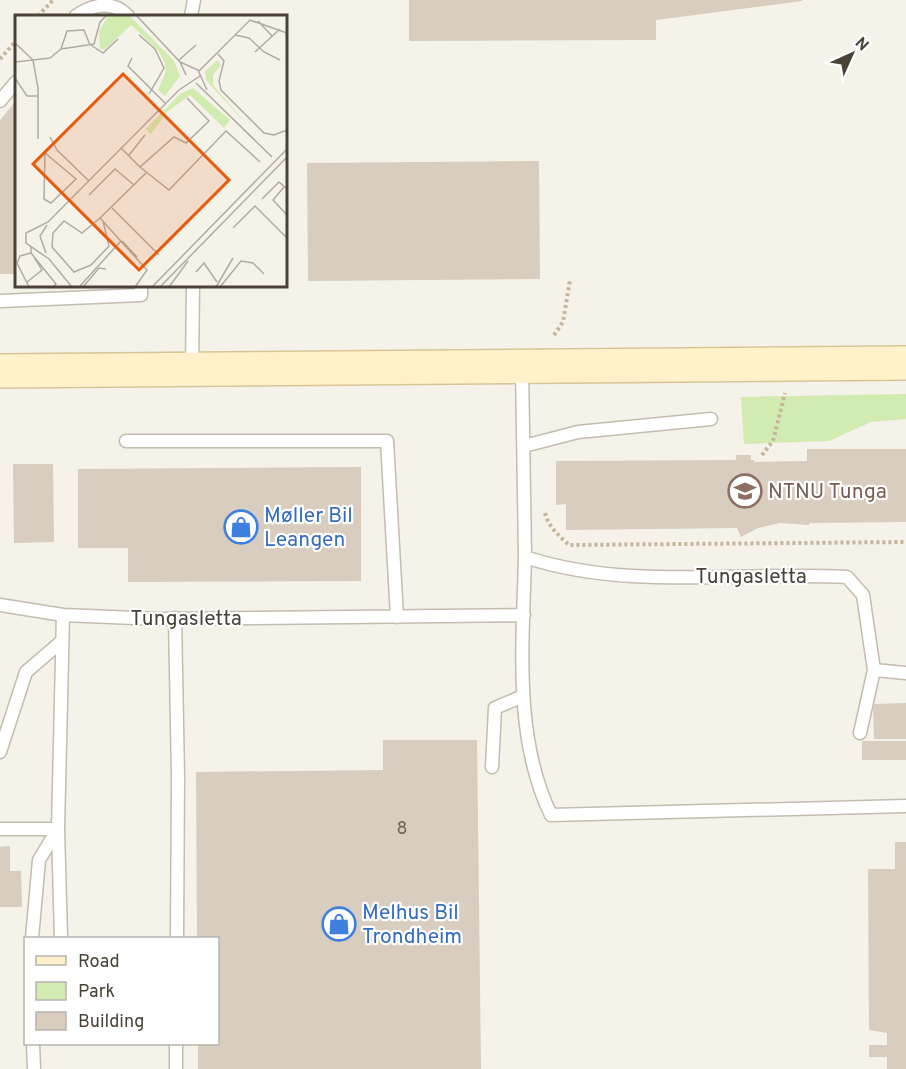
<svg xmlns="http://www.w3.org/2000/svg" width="906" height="1069" font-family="Overpass,sans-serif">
  <rect width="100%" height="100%" fill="#f5f2ea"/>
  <!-- green -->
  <path fill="#d2ebb1" d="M906,394V419L871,422L829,441L744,444L741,397Z"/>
  <!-- building -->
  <path fill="#d8cdbe" d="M409,0H802V1L656,20V40L409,41Z
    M16,101V274H0V120Z
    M539,161L540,279L308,281L307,163Z
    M807,449H906V522L810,523L809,525L780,523L758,528L741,537L737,528L566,530V504L556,505V461L736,460V455H751V460H754V462L807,461Z
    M13,464H53L54,542L14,543Z
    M361,467V581L128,582V548H78V469Z
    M906,703V739H874L873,704Z
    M383,740H477L481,1069H198V1044H218V938H197L196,772L383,770Z
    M862,741H906V760H862Z
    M895,842H906V1069H887V1057H869V1045H887V1033L869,1030L868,869H895Z
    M10,846V871H21L22,907H0V847Z"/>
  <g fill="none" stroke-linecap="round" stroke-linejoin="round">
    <!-- lane casing -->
    <g stroke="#c4bcae" stroke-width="15">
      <path id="lane" d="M76,16C93,4 113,0 128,16
        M191,16L194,0
        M0,101L16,82
        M0,301L141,295V285
        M192,368L193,285
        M522,368L525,557C628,591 740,571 847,577L863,595L874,670L906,673
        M126,441H387L397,617
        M524,446L578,432L711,419
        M525,557C523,642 513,737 551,815L906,806
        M0,605L63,615
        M175,618L178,776L177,938
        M860,733L874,670
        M0,752L26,672L62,641
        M492,767L495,708L523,696
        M0,829H58
        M32,938L39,860L57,830
        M61,938L58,829L63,615L159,619L524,615
        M33,1044L34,1069
        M176,1069V1044"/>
    </g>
    <!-- secondary casing -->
    <g stroke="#d7c598" stroke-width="36">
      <path id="secondary" d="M0,371L906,363"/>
    </g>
    <!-- path -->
    <path stroke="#c4b59c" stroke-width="4" stroke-dasharray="3 3" stroke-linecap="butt" d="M38,16L53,0
      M0,59L16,41
      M554,335L563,322L570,280
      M762,455L773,441L785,393
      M545,513C548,526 559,536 569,545L906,542"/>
    <!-- lane -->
    <use href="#lane" stroke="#fff" stroke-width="12"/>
    <!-- secondary -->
    <use href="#secondary" stroke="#fff1ca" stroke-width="33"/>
  </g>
  <!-- icons -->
  <defs>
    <g id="university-ring" transform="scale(1.725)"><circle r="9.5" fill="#fff" stroke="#8d6e63" stroke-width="1.5"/><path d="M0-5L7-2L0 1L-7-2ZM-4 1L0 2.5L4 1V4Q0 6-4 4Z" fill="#8d6e63"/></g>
    <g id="shop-ring" transform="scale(1.725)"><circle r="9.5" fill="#fff" stroke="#3f7fe0" stroke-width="1.5"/><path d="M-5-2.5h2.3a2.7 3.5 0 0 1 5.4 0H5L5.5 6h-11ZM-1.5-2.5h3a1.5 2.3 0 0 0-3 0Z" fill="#3f7fe0"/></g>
  </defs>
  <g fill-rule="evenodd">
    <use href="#university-ring" x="745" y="491"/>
    <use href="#shop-ring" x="241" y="527"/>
    <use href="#shop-ring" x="339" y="924"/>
  </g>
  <g text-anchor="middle" stroke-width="4.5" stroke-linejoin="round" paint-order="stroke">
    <!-- number labels -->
    <g font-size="18" fill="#6e6559">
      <text x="402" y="834">8</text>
    </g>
    <!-- education labels -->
    <g font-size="21" fill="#785e54" stroke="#fff" text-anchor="start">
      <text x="768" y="498">NTNU Tunga</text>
    </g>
    <!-- shop labels -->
    <g font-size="21" fill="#366cbe" stroke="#fff" text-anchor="start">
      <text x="264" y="522">Møller Bil<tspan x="264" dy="24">Leangen</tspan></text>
      <text x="362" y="919">Melhus Bil<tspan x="362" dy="24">Trondheim</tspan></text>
    </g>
    <!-- street labels -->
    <g font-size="21" fill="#4a4237" stroke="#fff">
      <text x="751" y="583">Tungasletta</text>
      <text x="186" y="625">Tungasletta</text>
    </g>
  </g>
  <!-- overview -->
  <g transform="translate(15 15)">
    <rect width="272" height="272" fill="#f5f2ea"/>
    <path d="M94,0H114L159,46L165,61L150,81L143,75L151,56L150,48L143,35L116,10L89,35L85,33L84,16ZM203,45L206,50L198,60V70L234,112L191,65L190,56ZM178,73L215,105L209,113L175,80L152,97L136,119L131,114L165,79Z" fill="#d2ebb1"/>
    <path fill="none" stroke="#b1aca2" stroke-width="1.5" d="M121,0L165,47L171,60M243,6L257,21M124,20L140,34L149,53L134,79M220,20L234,23L249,37L265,45M0,28L18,45L35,43L46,34L79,29L85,7L92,0M76,30L88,38L103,24M46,34L52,16L69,15L75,30M240,37L265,14M203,39L209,46L204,66L206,75L249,118L259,120L272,115M117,43L113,51L150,88M164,45L181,30M0,47L18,45L23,73V124M165,47L183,55L192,75M184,56L235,5L272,18M0,63L12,81H24M181,68L257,142M35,122L42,135L74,166M106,133L125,152L159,122L171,128L194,106L172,83M30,138L61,164L36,188L29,184ZM114,140L130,120M125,152L154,175L211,116L245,147M269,172L258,185L272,200M74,180L100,154L119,170M247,184L264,167L272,174M97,193L144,240M85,203L67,218L49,206L38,218L37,232L59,257L76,250L94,231L88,206M218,213L240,191L272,223M107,226L122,242M16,238L41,269L38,272M31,238L25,221L32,210M181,257L189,248L202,267M12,267L27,255L19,242M14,272L2,248L5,241L16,238V231M57,272L34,244L11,228V218L33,207L164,75L185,61M64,272L106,226M68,272L84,253L91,254M120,272L132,255L85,203L131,158M137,272L272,134M145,272L272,142M154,272L173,246M201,272L218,243M205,272L226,246L238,248L249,259"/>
    <path fill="#e8590c" fill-opacity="0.15" stroke="#e8590c" stroke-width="3" d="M108,59L214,165L124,255L18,149Z"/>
    <rect width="272" height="272" fill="none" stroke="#4a4237" stroke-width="3"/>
  </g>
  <!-- legend -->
  <rect x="24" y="937" width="195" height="108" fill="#ffffff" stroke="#b7b3af" stroke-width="1.5"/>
  <rect x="36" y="956" width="30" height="9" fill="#fff1ca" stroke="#b7b3af" stroke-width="1.5"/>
  <text x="78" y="967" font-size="18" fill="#4a4237">Road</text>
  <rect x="36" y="982" width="30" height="18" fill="#d2ebb1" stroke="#b7b3af" stroke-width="1.5"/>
  <text x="78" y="997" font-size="18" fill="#4a4237">Park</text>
  <rect x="36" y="1012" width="30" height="18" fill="#d8cdbe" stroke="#b7b3af" stroke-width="1.5"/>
  <text x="78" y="1027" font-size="18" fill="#4a4237">Building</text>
  <!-- north arrow -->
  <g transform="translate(852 54) rotate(45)" stroke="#ffffff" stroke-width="4.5" paint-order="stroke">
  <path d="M0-4.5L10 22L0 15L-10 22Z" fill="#4a4237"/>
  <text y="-9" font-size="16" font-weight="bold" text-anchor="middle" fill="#4a4237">N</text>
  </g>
</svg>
